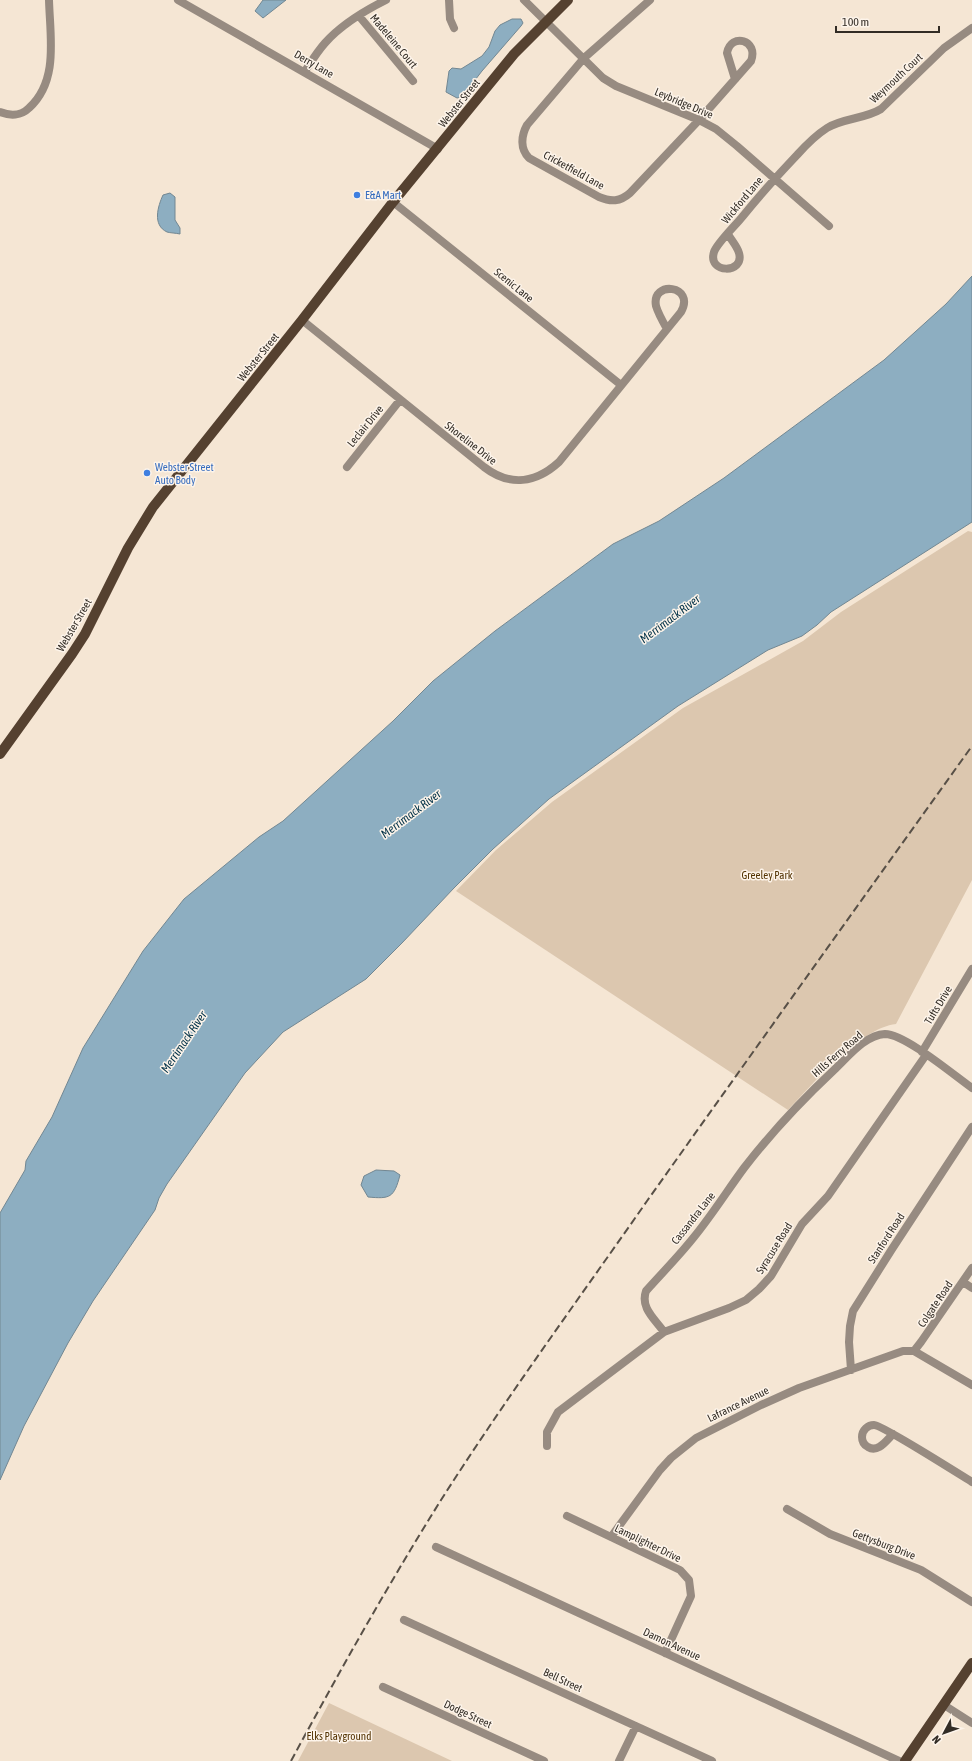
<svg xmlns="http://www.w3.org/2000/svg" width="972" height="1761" font-family="'Asap Condensed',sans-serif">
  <rect width="100%" height="100%" fill="#f5e6d4"/>
  <!-- green -->
  <path fill="#dcc7af" d="M968,531L972,532V880L896,1024C860,1028 813,1084 788,1110L456,891L496,850L552,802L683,708L803,641L841,612Z
    M329,1703L452,1761H298Z"/>
  <!-- water -->
  <path fill="#8daec1" stroke="#728792" d="M263,0H286L263,18L255,11Z
    M512,19H521L523,23L521,26L482,71L462,97L457,98L446,92L449,71L452,68L461,69L482,56L489,47L495,31L500,25Z
    M170,193L175,197V220L180,228V234C176,233 170,233 167,232C152,225 158,206 163,195Z
    M972,276V522L831,612L817,625L802,636L768,650L678,706L549,799L493,849L454,888L402,943L366,979L283,1032L245,1073L167,1184L159,1198L155,1210L93,1301L68,1343L24,1426L0,1480V1213L25,1170L26,1161L52,1117L83,1048L143,951L184,899L259,837L283,821L393,721L433,681L495,631L613,544L659,521L724,478L884,360L946,304Z
    M376,1170L394,1171L400,1175C394,1198 390,1199 368,1197L361,1185L364,1176Z"/>
  <g fill="none" stroke-linecap="round" stroke-linejoin="round">
    <!-- minor -->
    <path stroke="#978b81" stroke-width="8" d="M178,0L438,149
      M449,0L450,19L454,28
      M524,0L603,78L616,86L699,120L716,129L737,146L829,226
      M650,0L584,58L527,125C521,136 520,149 529,158L599,197C611,202 620,202 630,193L699,120L751,61C759,40 731,32 727,53L735,79
      M359,16L413,81
      M305,71C311,62 317,52 325,43C341,25 364,11 386,0
      M0,112C10,116 21,116 29,108C59,81 50,37 49,0
      M393,202L621,385
      M728,234C731,240 737,246 739,253C745,274 707,274 714,252C717,243 736,225 743,216C760,195 778,175 797,155C806,145 816,135 827,128C843,118 865,119 881,109L944,48L972,28
      M302,320L484,467C510,487 536,483 559,462L681,312C696,285 651,280 656,306C658,313 663,322 667,329
      M347,467L400,400
      M922,1052L972,969
      M963,1282L972,1288
      M664,1332C655,1319 640,1308 646,1291C662,1273 679,1256 694,1237C712,1215 727,1191 744,1168C771,1133 802,1100 834,1070C848,1057 865,1035 885,1034C905,1034 955,1076 972,1088
      M914,1351L921,1342L972,1268
      M914,1351L972,1385
      M851,1370L849,1342L850,1326L853,1311L892,1249L972,1127
      M893,1434C886,1441 878,1453 868,1447C864,1445 862,1441 862,1437C862,1430 868,1425 874,1425C882,1425 959,1474 972,1482
      M547,1446V1432L558,1412L664,1332L729,1308L746,1300L759,1289L771,1276L802,1224L828,1196L926,1055
      M787,1509L830,1534L921,1570L972,1602
      M567,1516L680,1570L689,1580L691,1596L665,1653
      M611,1537L660,1470L671,1458L696,1438L761,1405L799,1388L903,1351H914
      M436,1547L899,1761
      M404,1620L712,1761
      M383,1687L544,1761
      M944,1705L972,1723
      M619,1761L636,1726"/>
    <!-- major -->
    <path stroke="#554130" stroke-width="10" d="M0,754L72,654L85,634L128,548L153,507L302,320L393,202L514,54L568,0
      M905,1761L972,1663"/>
    <!-- rail -->
    <path stroke="#585047" stroke-width="2" stroke-dasharray="8 4" stroke-linecap="butt" d="M291,1761C339,1672 388,1585 441,1500C506,1398 578,1300 647,1201C755,1049 863,898 972,746"/>
  </g>
  <!-- markers -->
  <g fill="#3f7fe0" stroke="#fdf4ea" stroke-width="1.5">
    <circle cx="357" cy="195" r="4"/>
    <circle cx="147" cy="473" r="4"/>
  </g>
  <g text-anchor="middle" stroke-width="3" stroke-linejoin="round" paint-order="stroke">
    <!-- street labels -->
    <g font-size="11" fill="#322c25" stroke="#fdf4ea">
      <text transform="translate(394 41) rotate(50)" y="4">Madeleine Court</text>
      <text transform="translate(314 64) rotate(30)" y="4">Derry Lane</text>
      <text transform="translate(896 78) rotate(-43)" y="4">Weymouth Court</text>
      <text transform="translate(459 103) rotate(-51)" y="4">Webster Street</text>
      <text transform="translate(684 103) rotate(23)" y="4">Leybridge Drive</text>
      <text transform="translate(574 170) rotate(29)" y="4">Cricketfield Lane</text>
      <text transform="translate(742 200) rotate(-50)" y="4">Wickford Lane</text>
      <text transform="translate(514 285) rotate(39)" y="4">Scenic Lane</text>
      <text transform="translate(258 357) rotate(-51)" y="4">Webster Street</text>
      <text transform="translate(365 426) rotate(-51)" y="4">Leclair Drive</text>
      <text transform="translate(471 443) rotate(38)" y="4">Shoreline Drive</text>
      <text transform="translate(74 625) rotate(-60)" y="4">Webster Street</text>
      <text transform="translate(938 1005) rotate(-59)" y="4">Tufts Drive</text>
      <text transform="translate(837 1054) rotate(-41)" y="4">Hills Ferry Road</text>
      <text transform="translate(693 1218) rotate(-52)" y="4">Cassandra Lane</text>
      <text transform="translate(886 1238) rotate(-57)" y="4">Stanford Road</text>
      <text transform="translate(774 1248) rotate(-58)" y="4">Syracuse Road</text>
      <text transform="translate(935 1304) rotate(-56)" y="4">Colgate Road</text>
      <text transform="translate(738 1404) rotate(-26)" y="4">Lafrance Avenue</text>
      <text transform="translate(648 1543) rotate(26)" y="4">Lamplighter Drive</text>
      <text transform="translate(884 1544) rotate(21)" y="4">Gettysburg Drive</text>
      <text transform="translate(672 1644) rotate(25)" y="4">Damon Avenue</text>
      <text transform="translate(563 1680) rotate(25)" y="4">Bell Street</text>
      <text transform="translate(468 1714) rotate(25)" y="4">Dodge Street</text>
    </g>
    <!-- shop labels -->
    <g font-size="11" fill="#366cbe" stroke="#fdf4ea" text-anchor="start">
      <text x="365" y="199">E&amp;A Mart</text>
      <text x="155" y="471">Webster Street<tspan x="155" dy="13">Auto Body</tspan></text>
    </g>
    <!-- park labels -->
    <g font-size="11" fill="#523200" stroke="#fdf4ea">
      <text x="767" y="879">Greeley Park</text>
      <text x="339" y="1740">Elks Playground</text>
    </g>
    <!-- water labels -->
    <g font-size="12" font-style="italic" fill="#033248" stroke="#fdf4ea">
      <text transform="translate(670 619) rotate(-37)" y="4">Merrimack River</text>
      <text transform="translate(411 814) rotate(-37)" y="4">Merrimack River</text>
      <text transform="translate(184 1042) rotate(-56)" y="4">Merrimack River</text>
    </g>
  </g>
  <!-- north arrow -->
  <g transform="translate(944 1733) rotate(229)" stroke="#fdf4ea" stroke-width="3" paint-order="stroke">
  <path d="M0-3L7 15L0 10L-7 15Z" fill="#322c25"/>
  <text y="-6" font-size="11" font-weight="bold" text-anchor="middle" fill="#322c25">N</text>
  </g>
  <!-- scale -->
  <path d="M836 26v6h103v-6" fill="none" stroke="#322c25" stroke-width="2"/>
  <text x="842" y="26" font-size="12" fill="#322c25" stroke="#fdf4ea" stroke-width="3" paint-order="stroke">100 m</text>
</svg>
